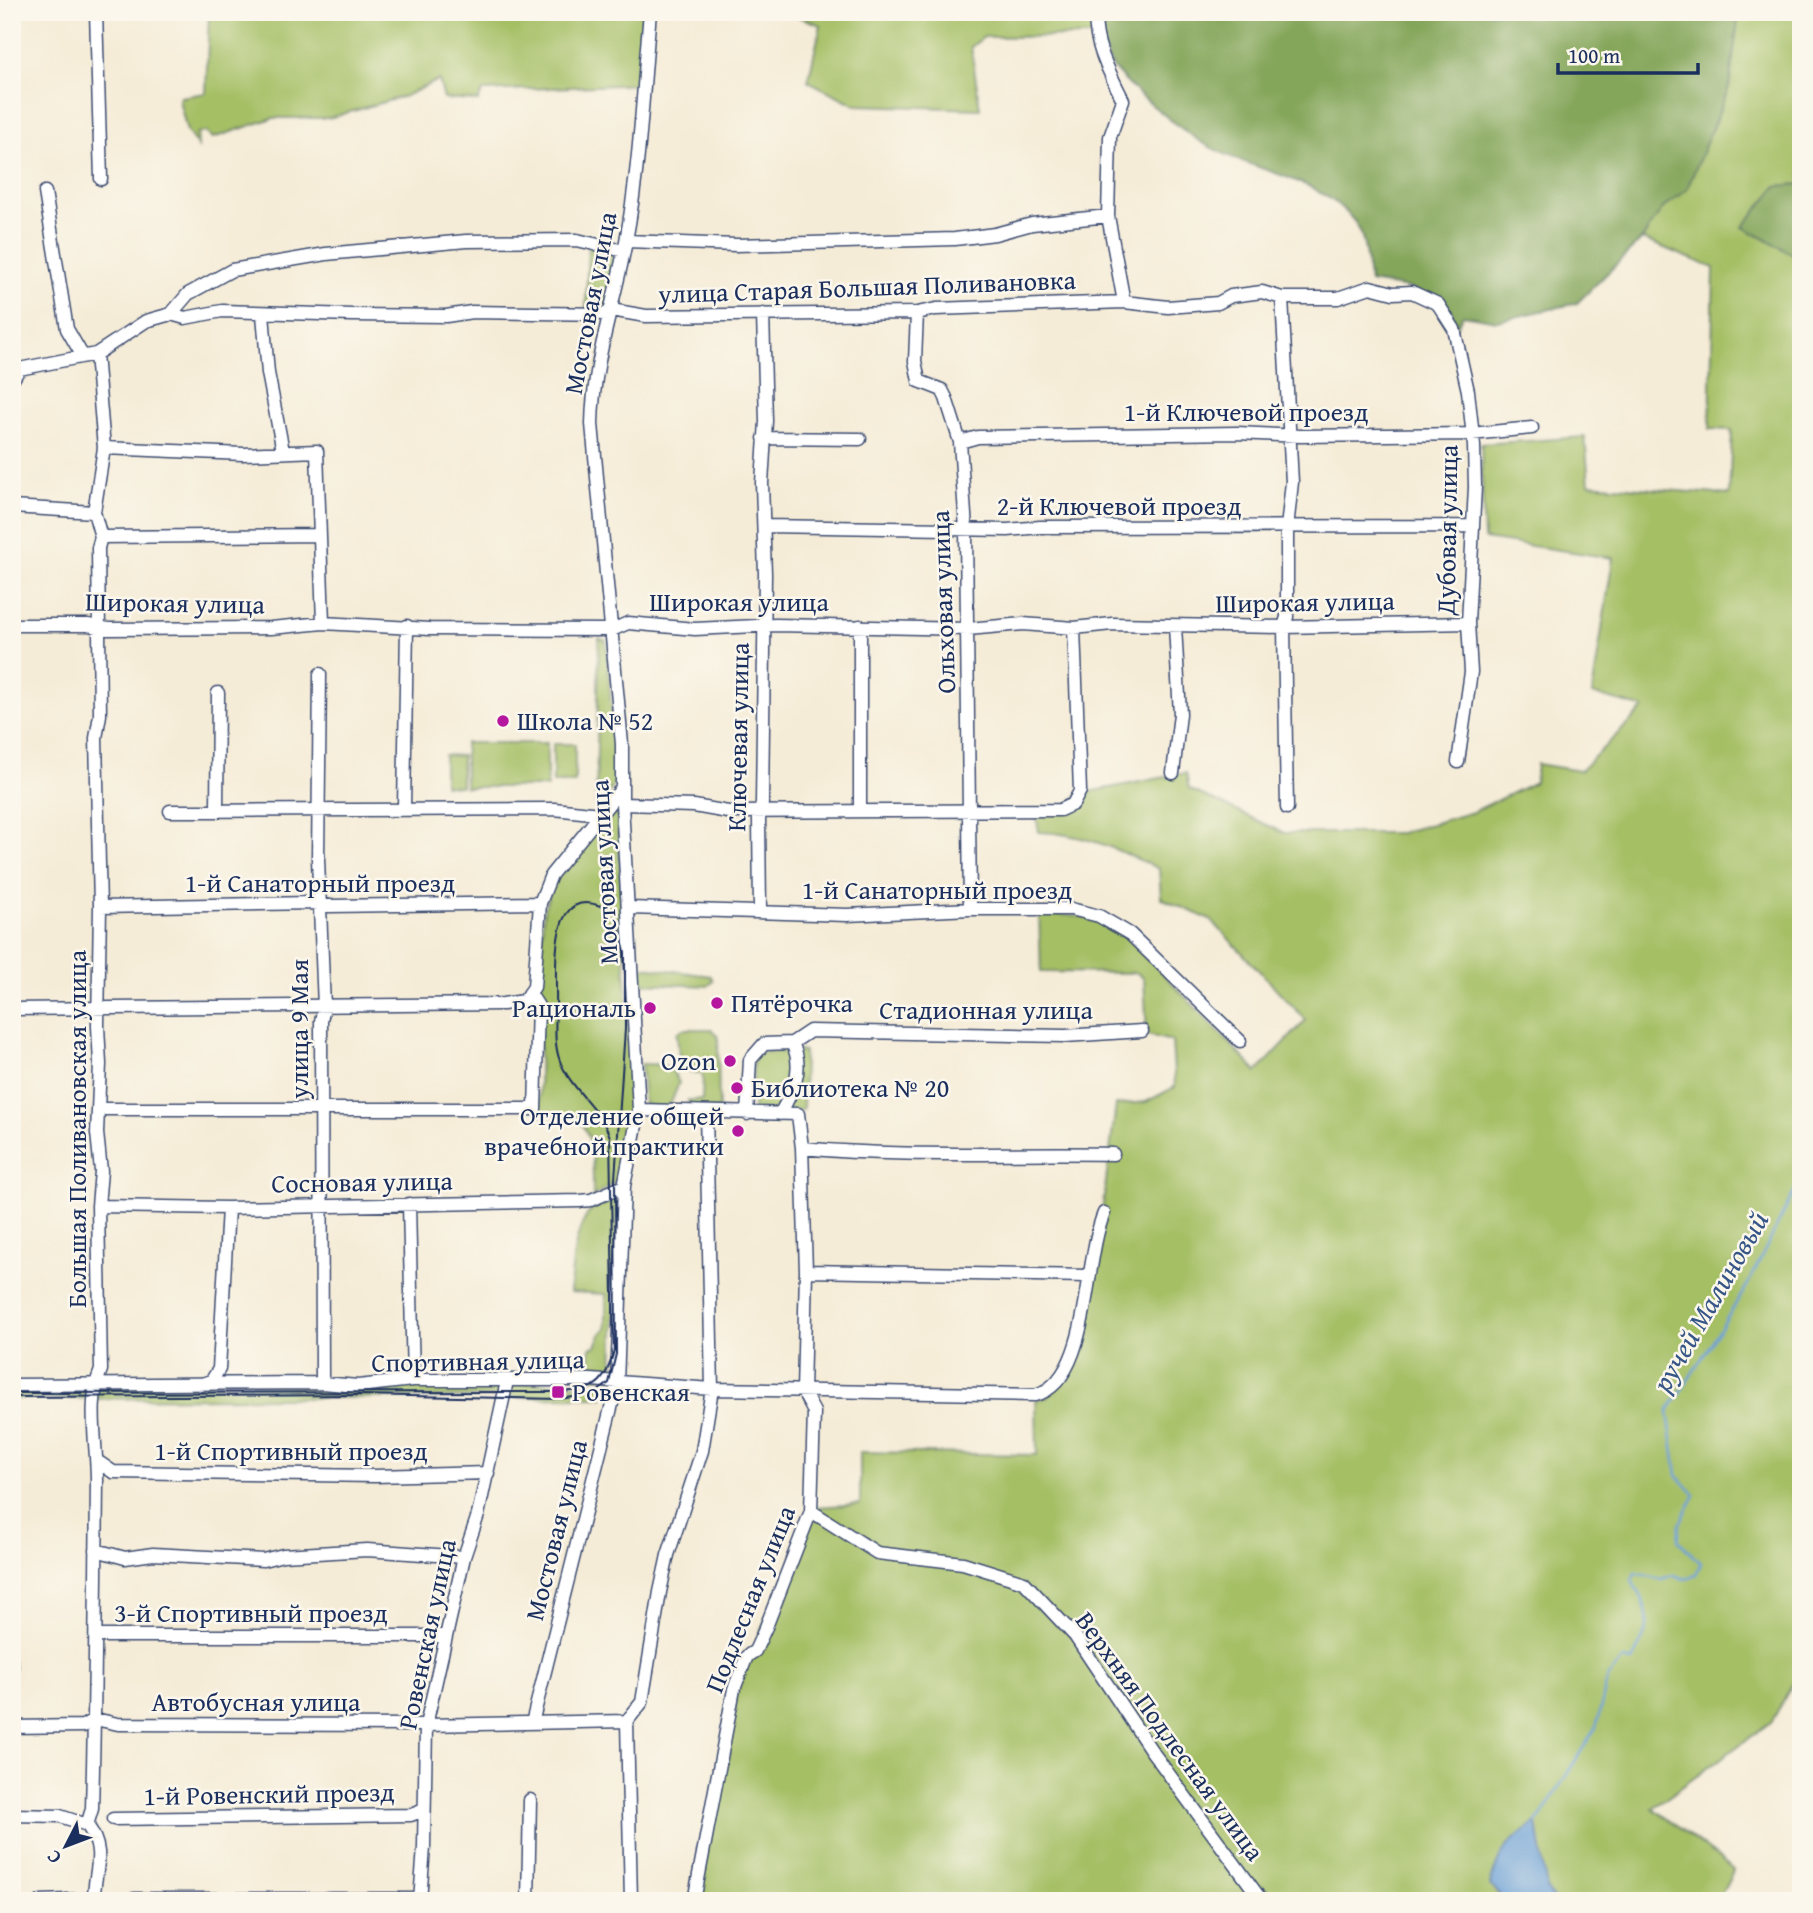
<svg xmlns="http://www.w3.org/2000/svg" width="1813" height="1913" font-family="'Gentium Book Plus',serif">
  <rect width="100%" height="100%" fill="#fbf7ec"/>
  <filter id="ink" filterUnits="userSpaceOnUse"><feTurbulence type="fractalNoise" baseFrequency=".0143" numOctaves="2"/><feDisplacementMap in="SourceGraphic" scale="14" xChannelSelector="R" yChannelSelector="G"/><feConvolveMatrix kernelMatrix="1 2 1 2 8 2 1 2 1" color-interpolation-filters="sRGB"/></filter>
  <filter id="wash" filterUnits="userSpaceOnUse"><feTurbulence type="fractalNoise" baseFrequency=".00686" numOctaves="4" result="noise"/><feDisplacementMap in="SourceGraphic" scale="28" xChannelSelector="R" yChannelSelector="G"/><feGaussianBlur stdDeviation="1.57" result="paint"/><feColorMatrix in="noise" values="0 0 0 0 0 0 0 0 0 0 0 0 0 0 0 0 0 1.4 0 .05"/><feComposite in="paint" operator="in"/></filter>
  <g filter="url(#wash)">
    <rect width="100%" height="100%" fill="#f5ecd7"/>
    <!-- green -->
    <path fill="#a5bf65" stroke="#607762" stroke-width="2" d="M209,12H644L640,84L483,91L478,101L444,99L439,80L405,96L329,118H273L213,138L206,132L197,133L198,147L187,131L179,100L181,97L206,93Z
      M785,12H1094L1095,36L984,37L971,47L980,109L856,105L808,81L821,25Z
      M1739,12H1801V184L1777,186L1743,227L1801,259V1668L1772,1721L1653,1808L1734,1870L1718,1901H694L738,1682L816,1507L860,1504V1452L1037,1455L1036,1400L1047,1397L1072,1370L1080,1349L1092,1289L1116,1105L1146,1102L1175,1087L1172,1041L1147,1035L1144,979L1137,973L1041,972L1039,913L1097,918L1125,934L1257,1072L1306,1020L1211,920L1161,898L1159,869C1116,849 1087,834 1039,832L1035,811H1061L1079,794L1186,773L1189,789L1284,833H1400L1473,812L1535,782L1537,764L1580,771L1644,708L1592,694L1613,558L1484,539L1481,444L1585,437L1589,484L1729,495L1732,430L1710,429L1714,268L1642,239L1662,209L1687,189L1729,87Z
      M588,246L616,255L618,259L606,307L586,309Z
      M599,638L606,641L617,780L600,808L596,804Z
      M465,743H547V787H465Z
      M553,744H575V783H553Z
      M444,755L462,756L461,786L444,785Z
      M613,809L617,810L632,1093L628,1144L619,1180L593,1196C592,1169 597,1141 578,1119L539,1114L540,961L544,908L557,877Z
      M644,967L711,976L713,981L708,986L639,983V971Z
      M683,1029H712L718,1036L719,1110L689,1106L688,1100H702L703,1075L680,1068L677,1033Z
      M804,1051L803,1110L753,1111V1059L760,1052Z
      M641,1064C661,1064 671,1063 679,1083L671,1103L665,1109L644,1105Z
      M618,1192L613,1373L609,1378L589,1377L590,1347L596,1346L602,1332L606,1329V1294L570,1292C572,1256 576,1203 618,1192Z
      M413,1382L604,1384L608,1390L603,1397L12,1399V1386Z"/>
    <!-- forest -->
    <path fill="#84a65a" stroke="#506a5c" stroke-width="2" d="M1100,12H1739L1729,87L1687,189L1662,209L1642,239L1577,303L1497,321L1463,315L1457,326L1447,303L1408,288L1370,282C1365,263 1367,237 1354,221C1319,176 1256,173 1208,146C1187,134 1117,81 1108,59C1102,46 1099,27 1100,12Z
      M1801,184V259L1743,227L1777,186Z"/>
    <!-- water -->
    <path fill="#689ed5" stroke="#42669a" stroke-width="2" d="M1537,1823L1547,1890L1555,1901H1505L1490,1885C1499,1853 1507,1840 1537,1823Z"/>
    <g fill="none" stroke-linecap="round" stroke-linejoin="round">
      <!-- stream -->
      <path stroke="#689ed5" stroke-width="2.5" d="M1537,1823L1596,1727L1608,1676L1623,1660L1632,1662C1651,1620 1654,1622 1632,1580L1635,1573L1661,1579L1674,1575L1685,1579L1696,1575L1701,1563L1678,1540L1680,1523L1695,1495L1677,1475L1668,1412L1747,1286L1801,1178"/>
    </g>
  </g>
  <g filter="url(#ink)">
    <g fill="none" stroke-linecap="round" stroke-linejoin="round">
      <!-- minor casing -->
      <g stroke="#3c4b70" stroke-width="15">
        <path id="minor" d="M96,12L101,179
          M1096,12C1092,42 1110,73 1123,100L1110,137L1108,216L1124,302
          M45,192L67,329L82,355
          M626,241L736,245L955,239L995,234L1032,224L1108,216
          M1282,298L1292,482L1287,528V617L1284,627L1287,808
          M611,310L646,316L917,313L936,309L1124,302L1168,307L1218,303L1231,296L1262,292L1282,298H1338L1370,287L1393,293L1412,292L1438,304L1454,329L1468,391L1474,446L1475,487L1468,623L1471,672L1458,762
          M917,313L915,361L919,381L942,390L946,398L960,442L966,529L970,909
          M171,314L188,294L232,270L326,254L466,241L577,240L624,251
          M263,314L268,373L283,451
          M12,381L19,369L96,354L146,321L171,314L185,318L222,311L352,315L446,316L472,312L610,314
          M764,438L860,439
          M960,442L978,437L1237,433L1300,436L1471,434L1532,428
          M104,448L243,454L317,451L323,623
          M12,507L94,512
          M765,526L1008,530L1040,527L1473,526
          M101,537L320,535
          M12,625H88L108,629L271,628L323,623L430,629L612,630L628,623L695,629L776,625L968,629L1023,624L1074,628L1112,624L1284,627L1468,623
          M320,674L318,859L324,1007L321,1021L322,1383
          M1173,773L1180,714L1175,626
          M622,804L694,806L728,812L1060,810L1073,804L1080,791L1074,628
          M404,809L407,626
          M170,811L554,809L600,814
          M217,811L218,693
          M860,811V626
          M100,907L312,903L330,906L540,903
          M629,908L847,915L970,909H1071L1099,916L1130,934L1240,1041
          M760,910L759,819L762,803L765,574L762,483L766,421L763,314
          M12,1009L503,1004L524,1001L534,987L540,903L551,875L622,788
          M792,1043L810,1031L1065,1036L1142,1031
          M99,1109H535L538,1006L531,995
          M639,1110L798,1114L802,1148L806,1271L803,1392L814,1412L811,1511L766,1627L755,1651L747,1656L734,1689L694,1901
          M747,1114L750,1060L764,1044L792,1043
          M780,1114C793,1091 805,1069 792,1043
          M802,1148C906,1158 1009,1152 1113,1154
          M409,1204L413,1380
          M98,1206L228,1208L580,1201L591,1200L624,1186
          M806,1271L1087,1276
          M12,1385L322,1383L358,1386L413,1380H591L712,1389L1035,1395C1091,1381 1083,1262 1104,1213
          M201,1385L212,1380L219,1369L228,1208
          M97,1461L113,1472L375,1476L488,1473
          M811,1511L877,1553L963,1563L1024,1582L1075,1636L1151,1750L1262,1901
          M96,1550L125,1558L153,1554L263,1560L283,1555L367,1550L464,1557
          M98,1636H446
          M12,1664L14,1727
          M532,1723L617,1384L624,1186L639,1110L622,804V744L592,424C593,360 615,302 626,241C640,165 643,89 650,12
          M12,1727L83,1726L95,1719L118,1724L426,1725L627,1721
          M12,1815L60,1816L87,1825
          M113,1819L411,1815L424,1810
          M134,1899H419
          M41,1901L93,1899
          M94,1901C93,1871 108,1854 87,1825L92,1809C95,1699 96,1590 97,1480C97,1445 87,1401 101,1370L98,1206L101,1171L97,1133L100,1064L98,1026L100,907L96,738L100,715L98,548L101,537L94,512L104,448L96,354
          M420,1901L424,1847L426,1725L464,1557L478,1515L507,1381
          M528,1901L530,1800
          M631,1901L627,1721L642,1702L660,1592L668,1555L702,1451L712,1389L706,1112"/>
      </g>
      <!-- minor -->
      <use href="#minor" stroke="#fff" stroke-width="12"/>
      <!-- tram -->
      <path stroke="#1b2f5e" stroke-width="2" d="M12,1393L558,1392C594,1390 605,1387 614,1350L610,1137C600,1108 571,1090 560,1061C552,1041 557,1014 556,992C556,954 551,875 615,913L625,952V1029L615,1179L616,1354L609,1383L594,1394L559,1399L361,1395L12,1397"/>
    </g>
  </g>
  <!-- markers -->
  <g fill="#b5179e" stroke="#fbf7ec" stroke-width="2.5">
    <circle cx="503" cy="721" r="7"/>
    <circle cx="717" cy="1003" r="7"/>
    <circle cx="650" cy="1008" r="7"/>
    <circle cx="730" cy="1061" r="7"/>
    <circle cx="737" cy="1088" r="7"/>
    <circle cx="738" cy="1131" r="7"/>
    <rect x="551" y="1385" width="14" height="14" rx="3.5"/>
  </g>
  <g text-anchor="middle" stroke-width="5" stroke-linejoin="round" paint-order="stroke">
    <!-- street labels -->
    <g font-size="26" fill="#1b2f5e" stroke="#fbf7ec">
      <text transform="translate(867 287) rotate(-2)" y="9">улица Старая Большая Поливановка</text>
      <text transform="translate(590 303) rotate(-79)" y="9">Мостовая улица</text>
      <text x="1246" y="421">1-й Ключевой проезд</text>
      <text x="1119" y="515">2-й Ключевой проезд</text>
      <text transform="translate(1447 530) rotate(-89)" y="9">Дубовая улица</text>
      <text x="739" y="611">Широкая улица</text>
      <text transform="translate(943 602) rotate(-92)" y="9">Ольховая улица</text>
      <text transform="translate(1305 602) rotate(-1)" y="9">Широкая улица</text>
      <text transform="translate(175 603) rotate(1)" y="9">Широкая улица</text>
      <text transform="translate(738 737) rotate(-89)" y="9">Ключевая улица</text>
      <text transform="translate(604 872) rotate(-93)" y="9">Мостовая улица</text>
      <text x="320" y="892">1-й Санаторный проезд</text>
      <text x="937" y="899">1-й Санаторный проезд</text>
      <text x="986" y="1019">Стадионная улица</text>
      <text transform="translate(299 1029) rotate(-90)" y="9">улица 9 Мая</text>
      <text transform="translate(77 1129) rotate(-90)" y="9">Большая Поливановская улица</text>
      <text transform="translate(362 1182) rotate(-1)" y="9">Сосновая улица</text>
      <text transform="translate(478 1361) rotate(-1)" y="9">Спортивная улица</text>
      <text x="291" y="1460">1-й Спортивный проезд</text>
      <text transform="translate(556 1530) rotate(-76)" y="9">Мостовая улица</text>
      <text transform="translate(750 1599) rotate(-68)" y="9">Подлесная улица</text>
      <text x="251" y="1622">3-й Спортивный проезд</text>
      <text transform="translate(427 1634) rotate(-78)" y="9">Ровенская улица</text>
      <text x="256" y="1711">Автобусная улица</text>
      <text transform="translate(1170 1736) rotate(54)" y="9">Верхняя Подлесная улица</text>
      <text transform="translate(269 1794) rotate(-1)" y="9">1-й Ровенский проезд</text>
    </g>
    <!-- poi labels -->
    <g font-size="26" fill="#1b2f5e" stroke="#fbf7ec" text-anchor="start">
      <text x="517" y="730">Школа № 52</text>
      <text x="731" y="1012">Пятёрочка</text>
      <text x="636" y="1017" text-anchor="end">Рациональ</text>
      <text x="716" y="1070" text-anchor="end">Ozon</text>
      <text x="751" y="1097">Библиотека № 20</text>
      <text x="724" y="1125" text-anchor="end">Отделение общей<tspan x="724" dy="30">врачебной практики</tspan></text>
      <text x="572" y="1401">Ровенская</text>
    </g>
    <!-- water labels -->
    <g font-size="28" font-style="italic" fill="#365688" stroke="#fbf7ec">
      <text transform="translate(1710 1301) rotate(-60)" y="10">ручей Малиновый</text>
    </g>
  </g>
  <!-- margin -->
  <rect width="1813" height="1913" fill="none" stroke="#fbf7ec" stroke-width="42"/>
  <!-- north arrow -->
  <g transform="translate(66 1846) rotate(228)" stroke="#fbf7ec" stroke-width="5" paint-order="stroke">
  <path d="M0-5L12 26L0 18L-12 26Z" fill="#1b2f5e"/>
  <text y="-10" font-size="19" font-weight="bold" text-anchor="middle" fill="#1b2f5e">С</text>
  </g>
  <!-- scale -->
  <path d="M1558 63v10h140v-10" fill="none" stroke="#1b2f5e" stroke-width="3.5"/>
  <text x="1568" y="63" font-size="21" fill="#1b2f5e" stroke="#fbf7ec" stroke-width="5" paint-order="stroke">100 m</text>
</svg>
